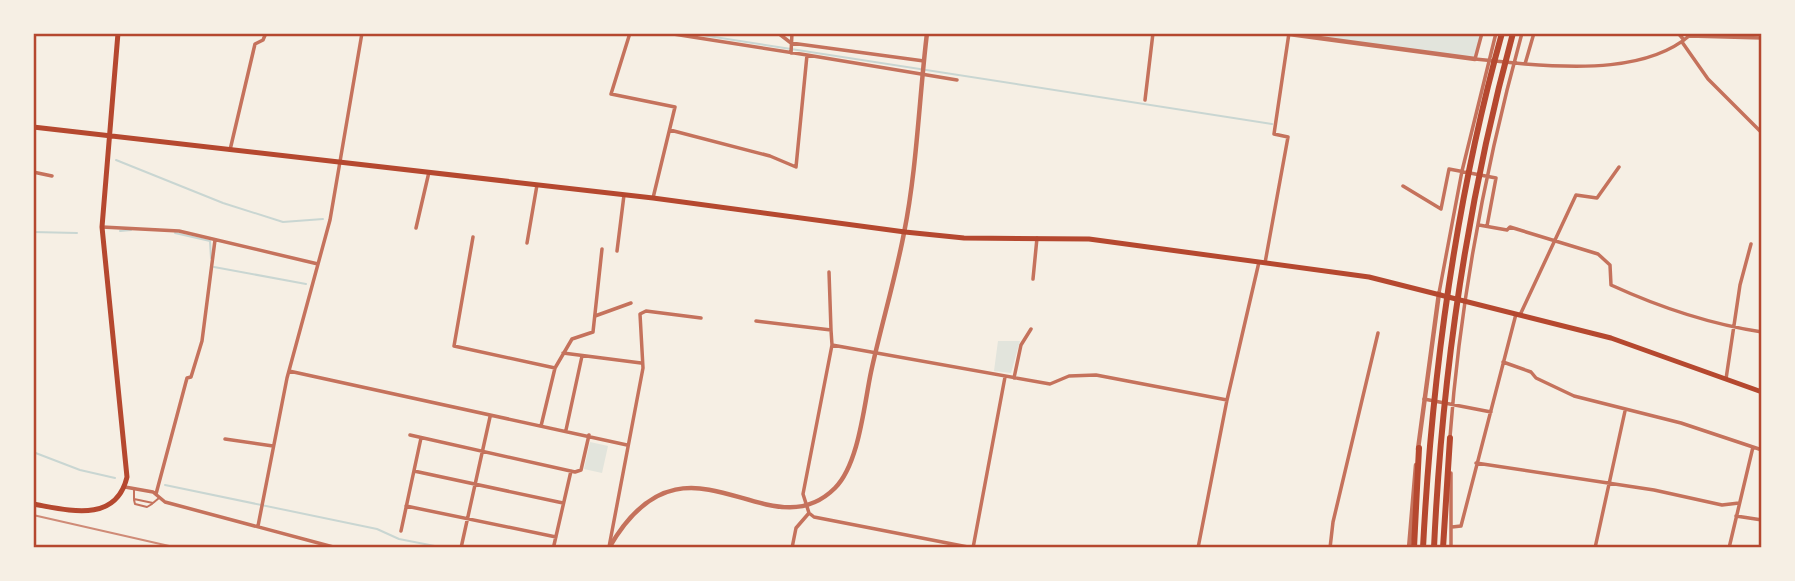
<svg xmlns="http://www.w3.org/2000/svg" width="1795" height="581" font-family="'Public Sans',sans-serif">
  <rect width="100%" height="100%" fill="#f6efe4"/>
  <!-- green -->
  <path fill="#e2e4dc" d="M1482,33L1475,59L1289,34Z
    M998,341H1020L1011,373L994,371Z
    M590,442L608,446L602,473L584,469Z"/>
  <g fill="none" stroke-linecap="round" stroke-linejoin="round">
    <!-- stream -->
    <path stroke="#c9d6d2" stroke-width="2" d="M689,33L1272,124
      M116,160L223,203L283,222L323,219
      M120,231L131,230
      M33,232L77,233
      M175,233L210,241L211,258
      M214,267L306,284
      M33,452L80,470L115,478
      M165,485L377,529L399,539L445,548"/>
    <!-- service -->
    <path stroke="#c5725c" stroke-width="2" d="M134,489V499L153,503L159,498
      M134,500L135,504L147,507L152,504"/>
    <!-- minor -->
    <path stroke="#c5725c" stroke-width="3.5" d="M630,33L611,94L675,107L653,198
      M667,33L807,55L796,167L770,156L670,130
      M778,33L791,43L924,61
      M1482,33L1475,59L1525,64
      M1534,33L1525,64C1576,68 1648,71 1689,36L1762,38
      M1678,33L1684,40
      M1682,42L1708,79L1762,133
      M791,53L792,33
      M807,55L957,80
      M1145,100L1153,33
      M230,150L255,44L263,40L266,33
      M33,172L52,176
      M1403,186L1441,209L1449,169L1496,178L1487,226
      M1479,225L1507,230L1510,227L1598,254L1610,265L1611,285C1659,307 1709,324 1762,332
      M102,227L179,231L318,264
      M416,228L429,172
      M473,237L454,346L555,368
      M527,243L537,185
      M617,251L624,195
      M1265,263L1288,137L1274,134L1289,33
      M829,272L831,330
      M1033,279L1037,238
      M1439,293L1462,171L1496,33
      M1520,315L1576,195L1597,198L1619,167
      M595,316L631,303
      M756,321L831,330L832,345
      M563,353L641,363
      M1503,362L1531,372L1536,378L1574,396L1681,423L1762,450
      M289,371L627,445
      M1005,377L973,548L814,517L809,513L803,494L832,345L1050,384L1069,376L1096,375L1227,400
      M1014,378L1021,345L1031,329
      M1726,379L1740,285L1751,244
      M1424,399L1491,412
      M541,426L555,368L572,339L593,332L602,249
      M566,430L582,356
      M410,435L575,472L581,470L589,435
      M1450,437C1460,302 1486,164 1522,33
      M225,439L273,446
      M1476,463L1654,490L1722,505L1739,503
      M414,471L563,503
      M1451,473V548
      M125,487L153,492L165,502L337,548
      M156,494L187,378L191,377L202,341L215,240
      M406,506L556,537
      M1736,516L1762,520
      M258,526L287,378L330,220L362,33
      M1452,527L1461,526L1516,314
      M401,531L421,438
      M554,545L571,471
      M609,547L643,368L640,314L646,311L701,318
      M461,548L490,417
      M792,548L796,528L809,513
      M1198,548L1227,400L1259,262
      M1330,548L1333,522L1378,333
      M1595,548L1625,411
      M1729,548L1753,447"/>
    <!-- tertiary -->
    <path stroke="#c5725c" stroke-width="4.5" d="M1289,34L1475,59
      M1418,449L1439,293
      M609,548C685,415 768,555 835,488C859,464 864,405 871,372C881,326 895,280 904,233C917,168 919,99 927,33
      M1409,548L1416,465"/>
    <!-- primary -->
    <path stroke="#b5482f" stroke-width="5" d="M33,127L653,198L905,232L964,238L1089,239L1369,277L1611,338L1762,392
      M33,504C68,510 116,524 127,477L102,227L118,33"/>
    <!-- motorway -->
    <path stroke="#b5482f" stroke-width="6" d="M1414,548L1419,448
      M1423,548C1432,373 1455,202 1502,33
      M1434,548C1442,373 1467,202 1513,33
      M1443,548L1450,438"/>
    <!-- rail -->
    <path stroke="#cf8b77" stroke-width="2" d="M33,515L178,548"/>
  </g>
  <!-- border -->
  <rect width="1795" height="581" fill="none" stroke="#f6efe4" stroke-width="70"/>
  <rect x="35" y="35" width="1725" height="511" fill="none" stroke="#b5482f" stroke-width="2.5"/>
</svg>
